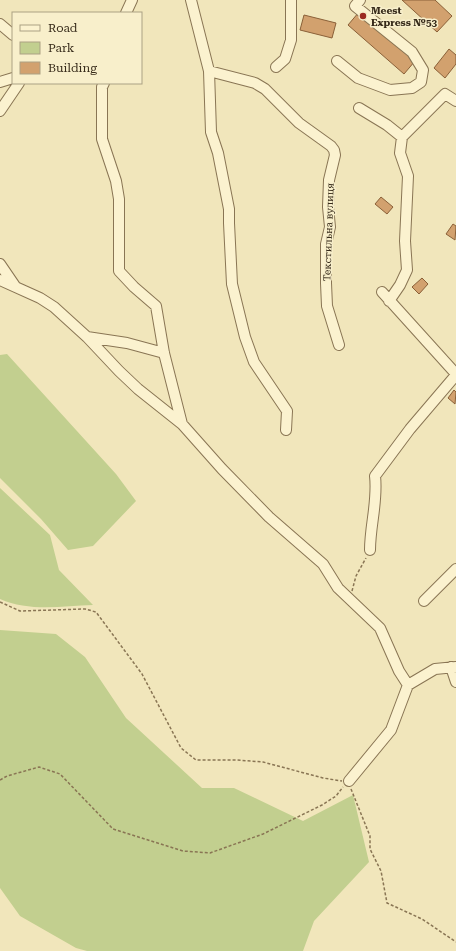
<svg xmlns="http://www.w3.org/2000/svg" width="456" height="951" font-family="'Roboto Serif',serif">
  <rect width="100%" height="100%" fill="#f1e6bb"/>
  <!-- green -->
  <path fill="#c2cf8f" d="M7,354L116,474L136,501L93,546L68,550L41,519L0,478V355Z
    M0,488L50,535L59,570L93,605C62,606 29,612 0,599Z
    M0,630L56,634L85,657L126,718L202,788H234L303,821L353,795L369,862L314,921L303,951H87L76,948L20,916L0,888Z"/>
  <!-- building -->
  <path fill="#d2a16e" stroke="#8a6038" d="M402,0H435L452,16L437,32Z
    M359,12L415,61L404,74L348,25Z
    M304,15L336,23L332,38L300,30Z
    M449,49L456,55V64L445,78L434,68Z
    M381,197L393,207L387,214L375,204Z
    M453,224L456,226L455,240L446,234Z
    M422,278L428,284L419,294L412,287Z
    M454,390L456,392L455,404L448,398Z"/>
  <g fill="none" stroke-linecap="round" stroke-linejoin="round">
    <!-- minor casing -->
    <g stroke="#897554" stroke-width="12">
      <path id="minor" d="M191,0L209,71L211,132L218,153L229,209V223L232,284L245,337L254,362L287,411L286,430
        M126,13L132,0
        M0,24L13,35
        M337,61L358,78L390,90L412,88L421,82L423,70L412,52L355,6L360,0
        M276,67L285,59L291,40V0
        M209,71L255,83L265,89L299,123L331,146L334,150L335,155L329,180L328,207L330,227L326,244V283L327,306L339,345
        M0,82L13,78
        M104,83L102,87V139L116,181L119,199V271L134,287L156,306L164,353L182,424
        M359,108L387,125L402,137
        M0,111L19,83
        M0,264L15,286
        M0,280L40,298L54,307L87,337L119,371L138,389L182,424L222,469L269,517L323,564L338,588L380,628L399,671L408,685L391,730L349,781
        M382,292L456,374
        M389,301L400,285L407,270L405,241L408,176L400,153L402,137L445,94L456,101
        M87,337L127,343L164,353
        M370,550C370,525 378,501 375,476L410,429L456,375
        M424,601L456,569
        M451,667L456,682
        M408,685L435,669L456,667"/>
    </g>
    <!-- path -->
    <path stroke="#897554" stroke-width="1.5" stroke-dasharray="3 2" stroke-linecap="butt" d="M352,591L356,576L366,558
      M0,602L20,611L85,609L96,612L142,674L181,748L196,760H236L263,762L323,778L342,781
      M0,780L7,776L39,767L60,774L113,829L183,851L210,853L263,834L322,805L336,796L343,787
      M351,789L370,836V849L381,871L387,903L422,919L456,942"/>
    <!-- minor -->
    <use href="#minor" stroke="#fbf2cf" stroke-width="10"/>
  </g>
  <!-- markers -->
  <circle fill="#9c2a20" stroke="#f8efcb" stroke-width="1.5" cx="363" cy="16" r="4"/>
  <g text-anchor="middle" stroke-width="3" stroke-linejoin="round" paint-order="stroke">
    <!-- poi labels -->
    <g font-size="10" font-weight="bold" fill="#372b1a" stroke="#f8efcb" text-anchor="start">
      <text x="371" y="14">Meest<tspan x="371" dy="12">Express №53</tspan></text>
    </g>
    <!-- street labels -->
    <g font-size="10" fill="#372b1a" stroke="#f8efcb">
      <text transform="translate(328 232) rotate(-88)" y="4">Текстильна вулиця</text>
    </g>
  </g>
  <!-- legend -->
  <rect x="12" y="12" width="130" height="72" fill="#f8efcb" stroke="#aba184"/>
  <rect x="20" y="25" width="20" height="6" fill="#fbf2cf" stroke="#aba184"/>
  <text x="48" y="32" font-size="12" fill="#372b1a">Road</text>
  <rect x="20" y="42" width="20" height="12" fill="#c2cf8f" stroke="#aba184"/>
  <text x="48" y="52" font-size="12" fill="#372b1a">Park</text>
  <rect x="20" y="62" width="20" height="12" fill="#d2a16e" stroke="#aba184"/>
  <text x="48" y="72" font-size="12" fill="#372b1a">Building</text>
</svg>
